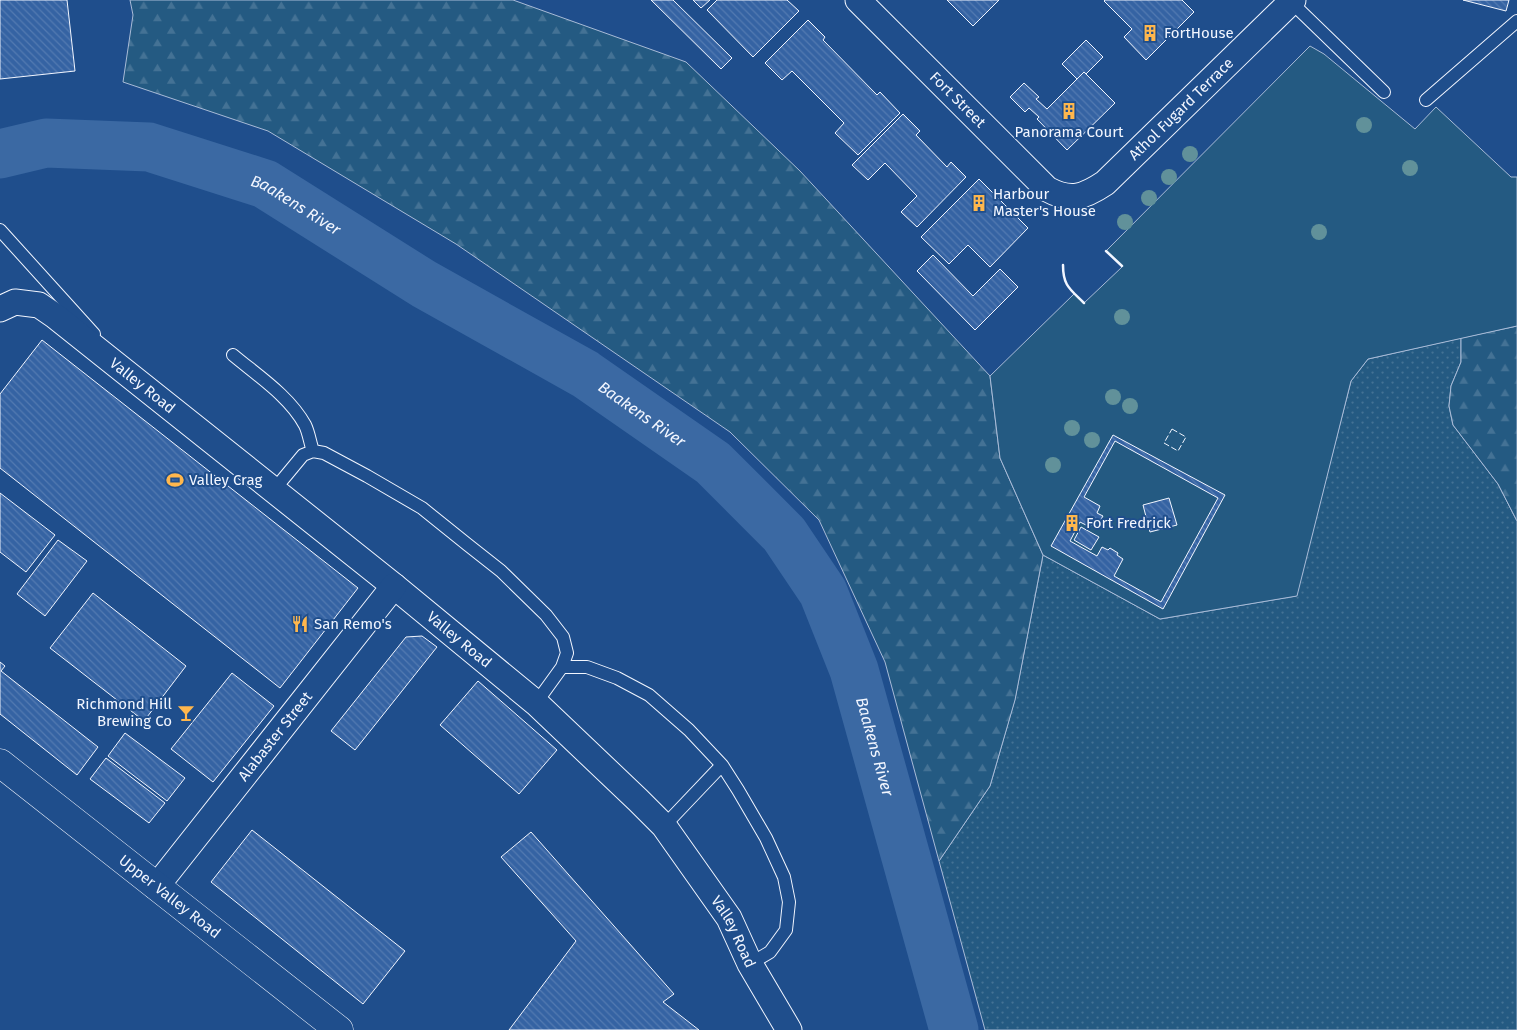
<svg xmlns="http://www.w3.org/2000/svg" width="1517" height="1030" font-family="'Fira Sans',sans-serif">
  <defs>
    <pattern id="grass-dots" width="8" height="8" patternUnits="userSpaceOnUse" patternTransform="scale(1.25)"><rect width="8" height="8" fill="#245a82"/><path d="M2 2h.1M6 6h.1" fill="none" stroke="#447295" stroke-width="1.8" stroke-linecap="round"/></pattern>
    <pattern id="forest-firs" width="22" height="20" patternUnits="userSpaceOnUse" patternTransform="scale(1.25)"><rect width="22" height="20" fill="#245a82"/><path d="M5 1l3.5 6h-7zM16 11l3.5 6h-7z" fill="#447295"/></pattern>
    <pattern id="building-back-hatch" width="6" height="6" patternUnits="userSpaceOnUse" patternTransform="scale(1.25)"><rect width="6" height="6" fill="#3563a3"/><path d="M-1 5l2 2M0 0l6 6M5-1l2 2" fill="none" stroke="#537ab1"/></pattern>
  </defs>
  <rect width="100%" height="100%" fill="#1f4e8c"/>
  <!-- grass -->
  <path fill="url(#grass-dots)" stroke="#a8bbd7" d="M1461,338V362L1451,386L1449,406L1453,425L1498,484L1517,521V1030H985L939,861L990,786L1015,699L1043,555L1160,619L1296,596L1351,381L1368,359Z"/>
  <!-- forest -->
  <path fill="url(#forest-firs)" stroke="#a8bbd7" d="M130,0H513L686,62L800,171L990,376L1000,458L1043,555L1015,700L990,786L939,861L885,662L819,520L730,432L456,244L268,131L123,82L133,15Z
    M1517,326V521L1498,484L1453,425L1449,406L1451,386L1461,362V338Z"/>
  <!-- park -->
  <path fill="#245a82" stroke="#a8bbd7" d="M1310,46L1324,54L1415,129L1436,107L1511,177H1517V326L1368,359L1351,381L1297,596L1160,619L1043,555L1000,458L990,376L1074,294L1084,303L1122,267L1106,251Z"/>
  <g fill="none" stroke-linecap="round" stroke-linejoin="round">
    <!-- river -->
    <path stroke="#3b69a3" stroke-width="49" id="s1" d="M0,154L46,143L149,147L265,184L424,284L585,374L713,463L784,534L823,592L854,670L954,1030"/>
  </g>
  <!-- building -->
  <path fill="url(#building-back-hatch)" stroke="#f2f6ff" fill-rule="evenodd" d="M0,0H67L75,71L0,79Z
    M651,0H673L732,58L721,69Z
    M693,0H710L701,8Z
    M717,0H787L799,11L753,57L707,10Z
    M947,0H999L973,26Z
    M1105,0H1182L1194,12L1146,60L1124,37L1132,29L1104,1Z
    M1463,0H1509L1506,11Z
    M808,20L825,37L823,40L877,95L880,92L900,113L858,155L835,133L844,123L792,71L782,80L765,63Z
    M1086,40L1103,57L1086,74L1084,72L1077,79L1062,64Z
    M1084,72L1115,103L1067,150L1037,119L1039,117L1029,108L1025,112L1010,97L1024,83L1039,97L1036,99L1047,109Z
    M903,114L920,131L916,135L947,167L951,162L966,177L917,227L901,212L917,196L885,163L868,180L852,165Z
    M979,179L1028,228L990,267L968,245L949,264L921,237Z
    M933,255L973,296L1000,269L1018,287L975,330L917,271Z
    M42,340L358,588L280,688L0,468V394Z
    M1113,435L1225,495L1163,609L1051,546ZM1115,441L1218,498L1161,602L1114,576L1123,559L1117,555L1118,553L1110,548L1108,550L1102,547L1097,556L1070,541L1080,522L1090,527L1093,521L1098,524L1103,516L1097,513L1100,506L1084,497Z
    M0,493L55,535L26,572L0,552Z
    M1169,498L1177,525L1150,532L1143,505Z
    M1081,527L1099,537L1091,550L1074,540Z
    M58,540L87,561L45,616L17,594Z
    M93,593L186,666L144,721L50,648Z
    M422,636L437,647L355,750L331,731L406,637Z
    M0,662L5,666L1,671L98,747L77,775L0,714Z
    M232,673L274,706L213,782L171,749Z
    M478,681L557,750L519,794L440,725Z
    M125,733L185,778L167,801L108,756Z
    M106,758L165,803L149,823L90,779Z
    M252,830L405,951L363,1004L211,882Z
    M531,832L674,994L663,1002L699,1030H509L576,941L501,857Z"/>
  <g fill="none" stroke-linecap="round" stroke-linejoin="round">
    <!-- service casing -->
    <g stroke="#f2f6ff" stroke-width="14">
      <path id="service" d="M1291,2L1384,92
        M1426,100L1517,21
        M0,230L94,334
        M233,355C258,376 289,396 305,425C309,433 310,443 313,451
        M274,490L303,455L313,451L324,453L367,476L422,508L468,545L501,571L546,615L563,637L567,653L562,667L536,703
        M562,667H587L617,678L649,695L689,730L722,765L738,790L766,838L784,877L789,902L786,930L770,952L750,964
        M664,826L722,765"/>
    </g>
    <!-- minor casing -->
    <g stroke="#f2f6ff" stroke-width="27">
      <g id="minor">
        <path id="s2" d="M858,0L1047,189C1071,202 1084,197 1105,183L1293,0"/>
        <path id="s3" d="M0,309L15,302L39,305L55,316L394,586L536,703L638,800L664,826L729,918L750,964L789,1030"/>
        <path id="s4" d="M156,887L394,586"/>
      </g>
    </g>
    <!-- tertiary casing -->
    <g stroke="#f2f6ff" stroke-width="29">
      <g id="tertiary">
        <path id="s5" d="M0,763L339,1030"/>
      </g>
    </g>
    <!-- service -->
    <use href="#service" stroke="#1f4e8c" stroke-width="12"/>
    <!-- minor -->
    <use href="#minor" stroke="#1f4e8c" stroke-width="25"/>
    <!-- tertiary -->
    <use href="#tertiary" stroke="#1f4e8c" stroke-width="28"/>
    <!-- fence -->
    <path stroke="#f2f6ff" stroke-width="1" stroke-dasharray="6 2.5" stroke-linecap="butt" d="M1172,429L1186,437L1178,451L1164,443Z"/>
    <!-- wall -->
    <path stroke="#f2f6ff" stroke-width="2.5" d="M1106,251L1122,266
      M1063,265C1063,286 1070,289 1084,303"/>
  </g>
  <!-- trees -->
  <g fill="#61919a">
    <circle cx="1364" cy="125" r="8"/>
    <circle cx="1190" cy="154" r="8"/>
    <circle cx="1410" cy="168" r="8"/>
    <circle cx="1169" cy="177" r="8"/>
    <circle cx="1149" cy="198" r="8"/>
    <circle cx="1125" cy="222" r="8"/>
    <circle cx="1319" cy="232" r="8"/>
    <circle cx="1122" cy="317" r="8"/>
    <circle cx="1113" cy="397" r="8"/>
    <circle cx="1130" cy="406" r="8"/>
    <circle cx="1072" cy="428" r="8"/>
    <circle cx="1092" cy="440" r="8"/>
    <circle cx="1053" cy="465" r="8"/>
  </g>
  <!-- icons -->
  <defs>
    <g id="building-bare" transform="scale(1.35)"><path d="M-4-6H4V6H1V3H-1V6H-4ZM-2.5-4.3h1.7v1.8h-1.7ZM.8-4.3h1.7v1.8H.8ZM-2.5-1h1.7V.8h-1.7ZM.8-1h1.7V.8H.8Z" fill="#ffb74d" stroke="#1f4e8c" stroke-width="2.5" paint-order="stroke"/></g>
    <g id="stadium-bare" transform="scale(1.35)"><path d="M0-5a6.5 5 0 1 0 0 10a6.5 5 0 1 0 0-10ZM-3.5-1.8h7v3.6h-7Z" fill="#ffb74d" stroke="#1f4e8c" stroke-width="2.5" paint-order="stroke"/></g>
    <g id="restaurant-bare" transform="scale(1.35)"><path d="M-5-6h1v4h1v-4h1v4h1v-4h1v5L-1.5 .5V6h-2V.5L-5-1ZM5-6V6H3V1.5H1.5Q1.5-4 5-6Z" fill="#ffb74d" stroke="#1f4e8c" stroke-width="2.5" paint-order="stroke"/></g>
    <g id="bar-bare" transform="scale(1.35)"><path d="M-6-5H6L.8 .8V4.5H3.5V6h-7V4.5H-.8V.8Z" fill="#ffb74d" stroke="#1f4e8c" stroke-width="2.5" paint-order="stroke"/></g>
  </defs>
  <g fill-rule="evenodd">
    <use href="#building-bare" x="1150" y="33"/>
    <use href="#building-bare" x="1069" y="111"/>
    <use href="#building-bare" x="979" y="203"/>
    <use href="#stadium-bare" x="175" y="480"/>
    <use href="#building-bare" x="1072" y="523"/>
    <use href="#restaurant-bare" x="300" y="624"/>
    <use href="#bar-bare" x="186" y="713"/>
  </g>
  <g text-anchor="middle" stroke-width="4" stroke-linejoin="round" paint-order="stroke">
    <!-- poi labels -->
    <g font-size="15" fill="#f2f6ff" stroke="#1f4e8c" text-anchor="start">
      <text x="1164" y="38">FortHouse</text>
      <text x="1069" y="137" text-anchor="middle">Panorama Court</text>
      <text x="993" y="199">Harbour<tspan x="993" dy="17">Master's House</tspan></text>
      <text x="189" y="485">Valley Crag</text>
      <text x="1086" y="528">Fort Fredrick</text>
      <text x="314" y="629">San Remo's</text>
      <text x="172" y="709" text-anchor="end">Richmond Hill<tspan x="172" dy="17">Brewing Co</tspan></text>
    </g>
    <!-- street labels -->
    <g font-size="15" fill="#f2f6ff" stroke="#1f4e8c">
      <text dy="5" stroke="none"><textPath href="#s2" startOffset="141">Fort Street</textPath></text>
      <text dy="5" stroke="none"><textPath href="#s2" startOffset="436">Athol Fugard Terrace</textPath></text>
      <text dy="5" stroke="none"><textPath href="#s3" startOffset="172">Valley Road</textPath></text>
      <text dy="5" stroke="none"><textPath href="#s3" startOffset="578">Valley Road</textPath></text>
      <text dy="5" stroke="none"><textPath href="#s4" startOffset="192">Alabaster Street</textPath></text>
      <text dy="5" stroke="none"><textPath href="#s5" startOffset="216">Upper Valley Road</textPath></text>
      <text dy="5" stroke="none"><textPath href="#s3" startOffset="982">Valley Road</textPath></text>
    </g>
    <!-- water labels -->
    <g font-size="16" font-style="italic" fill="#f2f6ff" stroke="#1f4e8c">
      <text dy="6" stroke="none"><textPath href="#s1" startOffset="309">Baakens River</textPath></text>
      <text dy="6" stroke="none"><textPath href="#s1" startOffset="714">Baakens River</textPath></text>
      <text dy="6" stroke="none"><textPath href="#s1" startOffset="1134">Baakens River</textPath></text>
    </g>
  </g>
</svg>
